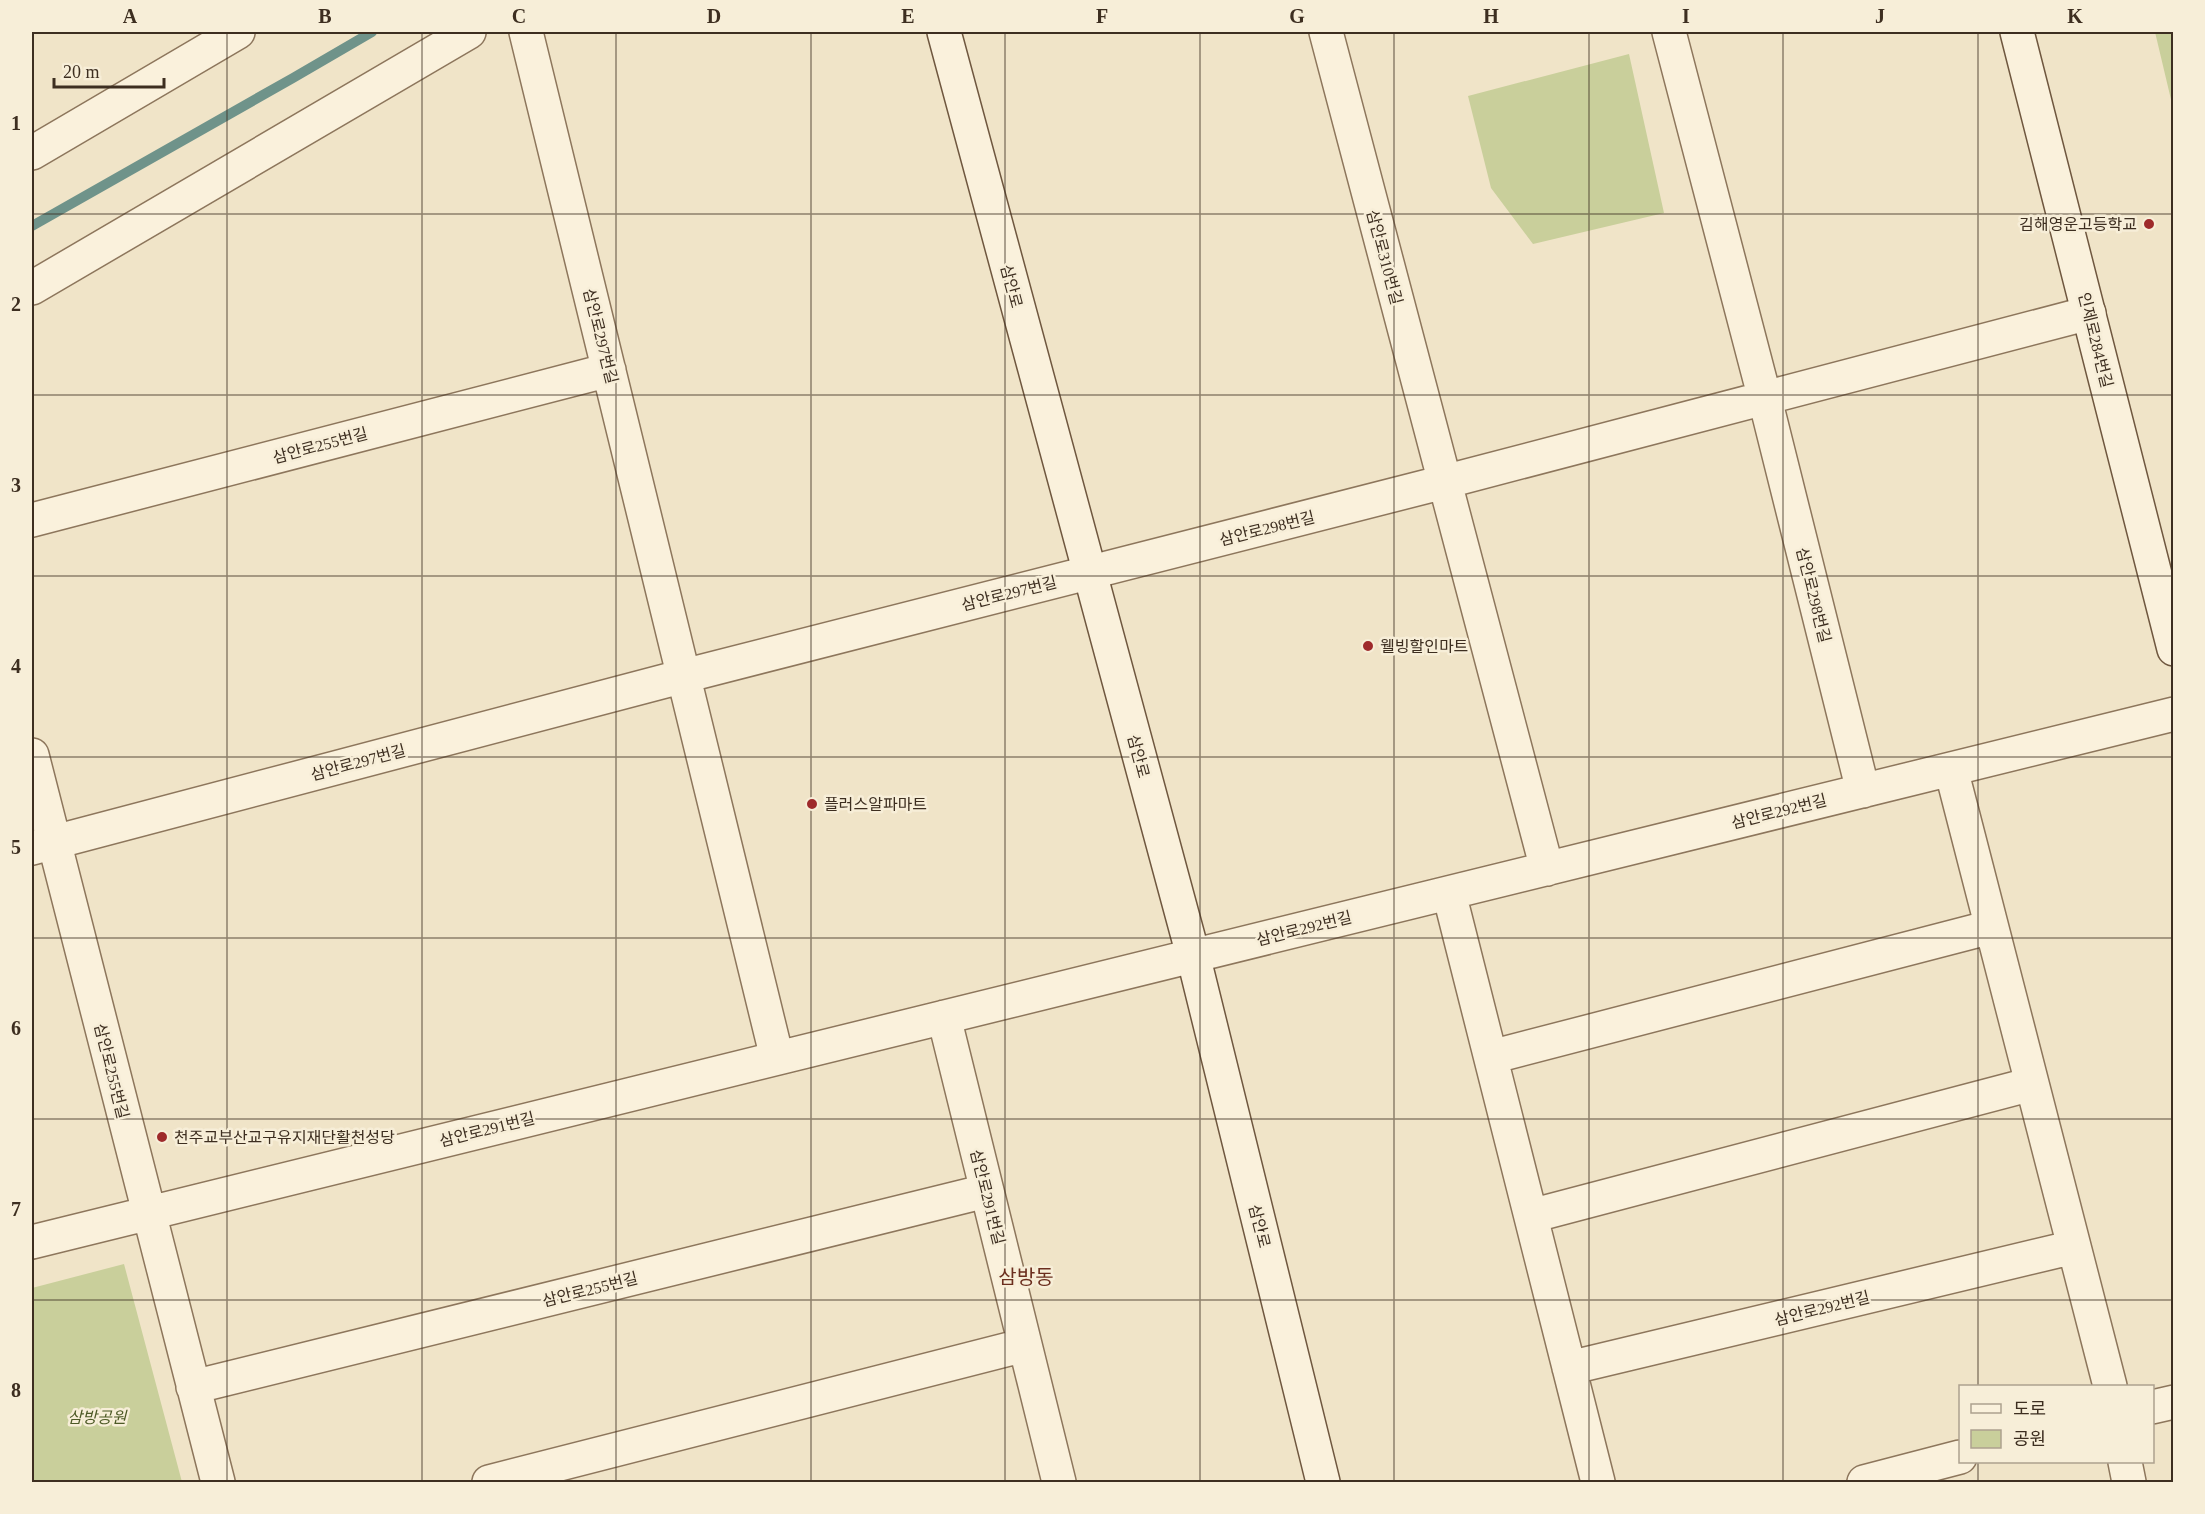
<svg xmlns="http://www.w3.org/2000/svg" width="2205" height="1514" font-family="'Times New Roman','Noto Sans KR',serif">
  <rect width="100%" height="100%" fill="#f0e4c8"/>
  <!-- green -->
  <path fill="#c9cf9b" d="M2155,32H2173V108Z
    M1629,54L1664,213L1533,244L1491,188L1468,96Z
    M124,1264L182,1482H32V1288Z"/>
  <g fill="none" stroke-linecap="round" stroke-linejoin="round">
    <!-- stream -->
    <path stroke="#6f938a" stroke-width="10" d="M32,226L293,78L372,32"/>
    <!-- street casing -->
    <g stroke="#8d765c" stroke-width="36">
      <path id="street" d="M526,32L777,1058
        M1326,32L1547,869
        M1669,32L1765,399L1863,791
        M32,153L238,32
        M32,288L469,32
        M32,520L609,370
        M32,755L218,1482
        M1951,769L2110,1386
        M32,848L684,676L1444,482L2089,313
        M1449,893L1598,1482
        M944,1017L1059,1482
        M1491,1057L1991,927
        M1531,1216L2032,1084
        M32,1242L2174,714
        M1569,1368L2074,1247
        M193,1387L986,1191
        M2152,1407L2174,1402
        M2125,1462L2129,1482
        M489,1482L1025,1345
        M1864,1482L1960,1457"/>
    </g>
    <!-- secondary casing -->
    <g stroke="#6f573f" stroke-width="36">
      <path id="secondary" d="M944,32L1193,955L1323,1482
        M2017,32L2174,649"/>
    </g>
    <!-- street -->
    <use href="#street" stroke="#faf1dc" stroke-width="33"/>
    <!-- secondary -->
    <use href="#secondary" stroke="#faf1dc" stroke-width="33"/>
  </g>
  <!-- grid -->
  <path fill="none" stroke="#3d2e20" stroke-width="1.5" stroke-opacity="0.55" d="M227,32V1482M422,32V1482M616,32V1482M811,32V1482M1005,32V1482M1200,32V1482M1394,32V1482M1589,32V1482M1783,32V1482M1978,32V1386M32,214H2174M32,395H2174M32,576H2174M32,757H2174M32,938H2174M32,1119H2174M32,1300H2174M1978,1462V1482"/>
  <!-- markers -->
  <g fill="#9e2a2b" stroke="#f7eed8" stroke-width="2">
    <circle cx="2149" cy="224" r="6"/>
    <circle cx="1368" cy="646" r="6"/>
    <circle cx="812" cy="804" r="6"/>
    <circle cx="162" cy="1137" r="6"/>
  </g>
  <g text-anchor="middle" stroke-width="5" stroke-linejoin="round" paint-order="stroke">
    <!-- poi labels -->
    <g font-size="16" fill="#3d2e20" stroke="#f7eed8" text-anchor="start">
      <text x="2137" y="230" text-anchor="end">김해영운고등학교</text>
      <text x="1380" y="652">웰빙할인마트</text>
      <text x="824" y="810">플러스알파마트</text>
      <text x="174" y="1143">천주교부산교구유지재단활천성당</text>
    </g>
    <!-- street labels -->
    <g font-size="16" fill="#3d2e20" stroke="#f7eed8">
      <text transform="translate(1385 257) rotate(75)" y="6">삼안로310번길</text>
      <text transform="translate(1012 286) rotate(75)" y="6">삼안로</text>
      <text transform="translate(601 336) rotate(76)" y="6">삼안로297번길</text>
      <text transform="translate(2096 340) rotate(76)" y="6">인제로284번길</text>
      <text transform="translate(320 445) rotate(-15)" y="6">삼안로255번길</text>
      <text transform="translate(1267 528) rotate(-14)" y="6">삼안로298번길</text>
      <text transform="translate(1009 593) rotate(-14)" y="6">삼안로297번길</text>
      <text transform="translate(1814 595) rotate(76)" y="6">삼안로298번길</text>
      <text transform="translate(1139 756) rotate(75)" y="6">삼안로</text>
      <text transform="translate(358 762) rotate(-15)" y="6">삼안로297번길</text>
      <text transform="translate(1779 811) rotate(-14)" y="6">삼안로292번길</text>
      <text transform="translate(1304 928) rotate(-14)" y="6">삼안로292번길</text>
      <text transform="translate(112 1071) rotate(76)" y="6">삼안로255번길</text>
      <text transform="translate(487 1129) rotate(-14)" y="6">삼안로291번길</text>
      <text transform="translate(988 1197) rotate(76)" y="6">삼안로291번길</text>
      <text transform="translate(1260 1226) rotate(76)" y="6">삼안로</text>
      <text transform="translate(590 1289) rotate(-14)" y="6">삼안로255번길</text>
      <text transform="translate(1822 1308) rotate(-14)" y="6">삼안로292번길</text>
    </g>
    <!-- park labels -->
    <g font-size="16" font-style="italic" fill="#4d5a26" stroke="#f7eed8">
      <text x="97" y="1423">삼방공원</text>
    </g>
    <!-- quarter labels -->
    <g font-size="20" fill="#6b2e1e" stroke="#f7eed8">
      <text x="1026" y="1284">삼방동</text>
    </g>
  </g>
  <!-- border -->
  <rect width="2205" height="1514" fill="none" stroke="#f7eed8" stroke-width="66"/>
  <!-- legend -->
  <rect x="1959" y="1385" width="195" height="78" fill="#f7eed8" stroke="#ada18e" stroke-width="1.5"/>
  <rect x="1971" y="1404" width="30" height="9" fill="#faf1dc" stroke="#ada18e" stroke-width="1.5"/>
  <text x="2013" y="1415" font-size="18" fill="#3d2e20">도로</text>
  <rect x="1971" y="1430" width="30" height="18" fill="#c9cf9b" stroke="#ada18e" stroke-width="1.5"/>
  <text x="2013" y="1445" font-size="18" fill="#3d2e20">공원</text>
  <!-- scale -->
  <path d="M54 78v9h110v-9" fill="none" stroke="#3d2e20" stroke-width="3"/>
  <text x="63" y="78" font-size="18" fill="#3d2e20" stroke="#f7eed8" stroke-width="4.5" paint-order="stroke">20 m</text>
  <rect x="33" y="33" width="2139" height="1448" fill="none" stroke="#3d2e20" stroke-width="2"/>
  <g font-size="20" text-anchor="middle" font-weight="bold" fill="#3d2e20">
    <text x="130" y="23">A</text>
    <text x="325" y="23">B</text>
    <text x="519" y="23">C</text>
    <text x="714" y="23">D</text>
    <text x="908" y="23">E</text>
    <text x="1102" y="23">F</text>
    <text x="1297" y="23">G</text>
    <text x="1491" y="23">H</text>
    <text x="1686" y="23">I</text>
    <text x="1880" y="23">J</text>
    <text x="2075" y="23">K</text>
    <text x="16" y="130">1</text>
    <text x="16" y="311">2</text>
    <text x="16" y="492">3</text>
    <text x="16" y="673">4</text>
    <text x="16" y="854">5</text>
    <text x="16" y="1035">6</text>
    <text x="16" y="1216">7</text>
    <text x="16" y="1397">8</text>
  </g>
</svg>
